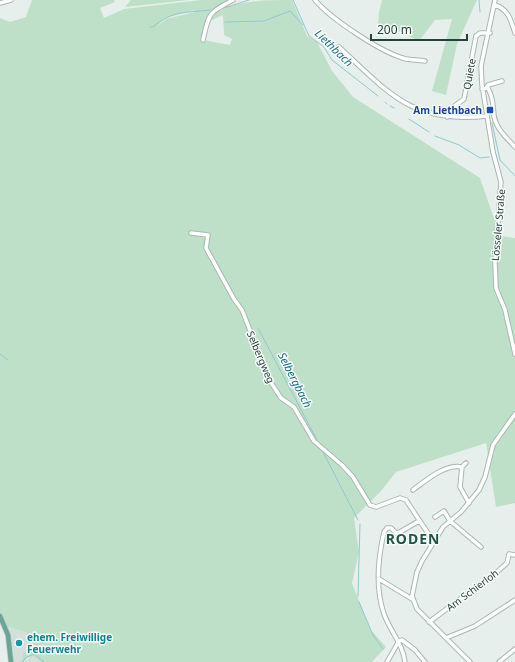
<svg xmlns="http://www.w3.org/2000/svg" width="515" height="662" font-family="'Noto Sans',sans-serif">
  <rect width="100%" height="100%" fill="#e6efeb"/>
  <!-- built -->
  <path fill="#d4dfda" d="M6,626L27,633L31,652L27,654L23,653L21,662H11Z
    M31,656H34L40,662H24Z"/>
  <!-- green -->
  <path fill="#bfe0c8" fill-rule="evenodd" d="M32,0H114L115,2L100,8L104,18L124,9L201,0H232C205,13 209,13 203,40L230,45L232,39L224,35L223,15L208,22C222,0 264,0 292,0L307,36L317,42L332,71L353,97L480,178L500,236L515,238V503L496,507L486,443L396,472L381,491L354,518L359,552L352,583L370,629L386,647L372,662H40L34,656L28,657L24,662H21L23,653L26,652L27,654L31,652L27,633L6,626L0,615V18L10,22L26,17ZM195,10V12L166,19L156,27L165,18Z
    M131,0H189L125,7Z
    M382,0H477L457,44L446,95L432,91L452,19L435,20L419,41L398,31L378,26L379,12Z"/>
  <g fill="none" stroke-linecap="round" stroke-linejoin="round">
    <!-- stream -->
    <path stroke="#8ec9d4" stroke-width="1" d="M293,0L309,36L324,47L332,60L378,96
      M479,0L480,12
      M221,9L249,0
      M225,22L264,21L290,11L303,25
      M150,27H153C173,10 186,13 210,10
      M385,102L387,104
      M390,106L394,108
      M409,119L429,132
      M492,123L500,160L515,176
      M435,136L459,145L480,158L489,157
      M258,328L317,440
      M0,354L8,360
      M322,450L358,520
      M358,596L360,524
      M359,602L373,635L383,649
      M23,662L25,658L34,654L44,662"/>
    <!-- minor casing -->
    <g stroke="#a8b8b2" stroke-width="5.5">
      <path id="minor" d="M315,0C331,19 382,53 406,59C412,60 419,60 425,61
        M495,0L481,66L482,85L493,152L501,182L495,263L496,288L505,310L515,354
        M0,3L11,0
        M495,5C508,9 511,20 515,33
        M203,40C209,13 208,13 233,0
        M339,47C390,94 412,124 487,116
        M486,88L488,85L502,81
        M482,89L488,88C493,98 493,105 494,116C496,129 507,138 515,147
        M447,117L452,108L464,99L476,36L480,33H490
        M191,233L208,235L206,248L234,299L242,310L270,381L281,398L294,407L314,441L342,465L353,477L370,505L376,507L400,498L406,500L429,535L435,540
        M466,463L462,467L460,487L469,503
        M413,490C425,481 446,463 462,467
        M435,517L444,511L450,521L481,547
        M379,579L412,599
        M429,622L497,572L507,563L509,554L515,555
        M446,638L475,626L515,600
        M387,662L399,641L402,640L415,650L425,662
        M405,662C403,644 390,631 384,614C375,588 378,558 384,532L387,528H391L396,533L400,532L419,521
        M470,662L417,609L412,596L417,572L422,561L443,527L461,512L479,490L485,477L493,445L515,414
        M499,662L515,649"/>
    </g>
    <!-- major casing -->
    <g stroke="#c2cac8" stroke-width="6">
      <path id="major" d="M0,616L8,635L11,662"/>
    </g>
    <!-- minor -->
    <use href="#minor" stroke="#fff" stroke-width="3.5"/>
    <!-- major -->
    <use href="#major" stroke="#6aa596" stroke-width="4.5"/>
  </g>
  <!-- markers -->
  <rect fill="#1a4fb4" stroke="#f7fbf9" stroke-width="1.5" x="486" y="106" width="8" height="8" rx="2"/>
  <circle fill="#0f9aa8" stroke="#f7fbf9" stroke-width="1.5" cx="19" cy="643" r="4"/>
  <g text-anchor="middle" stroke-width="3" stroke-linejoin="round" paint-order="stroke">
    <!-- street labels -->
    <g font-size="10" fill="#24423a" stroke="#f7fbf9">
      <text transform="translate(469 74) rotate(-80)" y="4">Quiete</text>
      <text transform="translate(498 225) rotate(-85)" y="4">Lösseler Straße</text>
      <text transform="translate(261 357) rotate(67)" y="4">Selbergweg</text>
      <text transform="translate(472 590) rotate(-37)" y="4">Am Schierloh</text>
    </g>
    <!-- transit labels -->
    <g font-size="10" font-weight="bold" fill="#164399" stroke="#f7fbf9" text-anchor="end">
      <text x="482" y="114">Am Liethbach</text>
    </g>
    <!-- culture labels -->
    <g font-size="10" font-weight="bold" fill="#0d838f" stroke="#f7fbf9" text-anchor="start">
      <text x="27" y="641">ehem. Freiwillige<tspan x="27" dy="12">Feuerwehr</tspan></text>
    </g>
    <!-- water labels -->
    <g font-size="11" font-style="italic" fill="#1c6f80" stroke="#f7fbf9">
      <text transform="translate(334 48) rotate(44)" y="4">Liethbach</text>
      <text transform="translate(295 380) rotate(63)" y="4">Selbergbach</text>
    </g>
    <!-- district labels -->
    <g font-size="14" font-weight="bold" letter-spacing="1" fill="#1f5548" stroke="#f7fbf9">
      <text x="413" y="544">RODEN</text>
    </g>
  </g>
  <!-- scale -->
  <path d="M371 34v6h96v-6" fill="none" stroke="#24423a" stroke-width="2"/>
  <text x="377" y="34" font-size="12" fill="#24423a" stroke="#f7fbf9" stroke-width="3" paint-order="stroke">200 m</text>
</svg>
